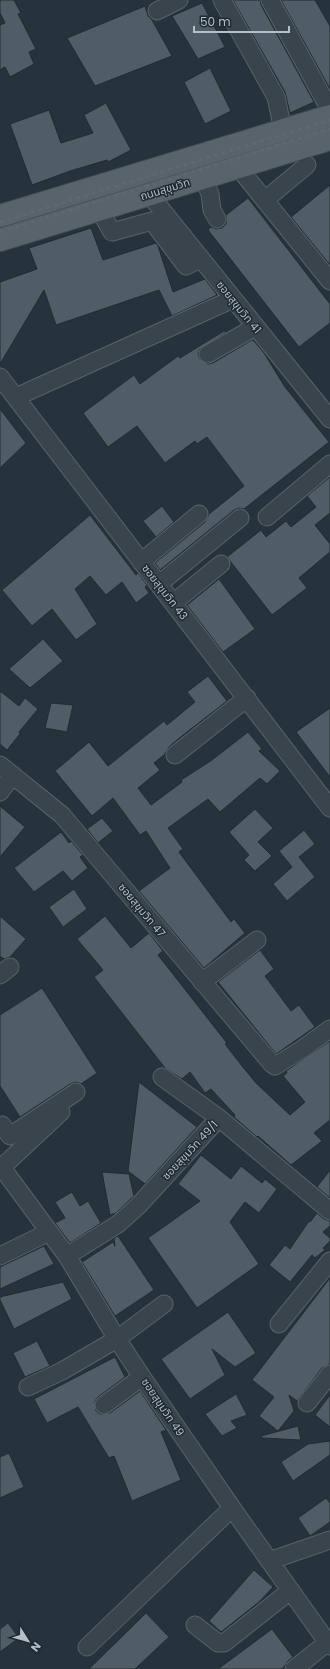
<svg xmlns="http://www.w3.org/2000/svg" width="330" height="1669" font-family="Poppins,'Noto Sans Thai',sans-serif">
  <rect width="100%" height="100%" fill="#26323c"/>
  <!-- building -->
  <path fill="#505d67" stroke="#212b33" d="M0,0H14L21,13L18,14L36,49L29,52L34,64L10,77L5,67L0,70V25L5,23L0,13Z
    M233,0H260L261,5L314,102L290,113L285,92Z
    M281,0H315L330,26V89Z
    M202,3L225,47L198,59L172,16Z
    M145,6L148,16L152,20L172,56L95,86L67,38Z
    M210,68L231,111L205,124L184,82Z
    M106,103L131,150L108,162L107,160L70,171L32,185L10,124L49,110L61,143L93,133L84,115Z
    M330,185V265L291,217Z
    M248,198L330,304V323L299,347L208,230L211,227L216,229L222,228L226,224V215Z
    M91,228L103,260L156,243L158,246L173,292L205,279L217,295L172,316L159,290L56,325L44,290L0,364V282L37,269L29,248Z
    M224,331L227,332L200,349L198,354L200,359L208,364L213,363L252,340L254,341L264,353L285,387L329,442L244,509L239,508L234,510L160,570L155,563L205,522L209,514L244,486L207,437L197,444L195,441L165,463L137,426L108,447L83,413L134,375L140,384L178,356L180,358Z
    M0,409L26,443L0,468Z
    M330,477V513L315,525L330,544V552L299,578L307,588L272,615L227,557L261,530L266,537L286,521L291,527L316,507L307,496Z
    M162,506L174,522L156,537L143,521Z
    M90,515L136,575L138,573L147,585L145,587L149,593L136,603L122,582L106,595L90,576L75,589L97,624L76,640L52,609L32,626L2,590Z
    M219,579L255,629L223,652L187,605Z
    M43,639L63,661L30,688L9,669Z
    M208,676L227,701L178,739L169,747L165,754L154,763L160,770L138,788L151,805L182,782L181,780L212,760L248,732L262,749L259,751L280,771L267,784L260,778L220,812L208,799L168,828L183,849L179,852L231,922L234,919L245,933L204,968L139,891L170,868L146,831L140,835L113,798L92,816L55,771L89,742L108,766L164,721L167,725L195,702L187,692Z
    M0,691L19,706L25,698L38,709L19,732L20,734L7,750L0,744Z
    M51,703L73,705L67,732L45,728Z
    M330,708V777L296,732Z
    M0,806L25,827L0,857Z
    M255,809L273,828L258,842L272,856L255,871L244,860L249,855L229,832Z
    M102,818L113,831L98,843L87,829Z
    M304,830L315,844L299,857L315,877L287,901L273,884L292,867L279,851Z
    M61,832L69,843L71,841L83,855L80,857L88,868L72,881L63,871L34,892L14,868Z
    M74,889L87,909L63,927L49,907Z
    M0,916L26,939L10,957L4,959L0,956Z
    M105,916L131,948L149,933L163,951L158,955L227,1043L225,1044L242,1066L256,1083L290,1115L305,1102L283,1076L287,1073L286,1071L330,1041V1120L314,1133L322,1141L291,1165L258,1136L257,1137L234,1117L235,1115L211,1089L205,1093L190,1072L182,1079L165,1068L94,977L103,970L77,939Z
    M260,950L274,969L265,976L291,1011L299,1005L315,1027L276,1054L218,982Z
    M42,988L97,1073L81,1084L76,1082L70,1084L20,1117L0,1086V1015Z
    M139,1082L197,1127L145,1184L128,1171Z
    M201,1155L231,1179L241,1166L262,1183L265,1179L277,1189L259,1213L245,1202L230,1222L259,1264L197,1308L148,1238L200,1201L178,1184Z
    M330,1170V1198L317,1187Z
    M102,1172L129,1174L134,1196L116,1213L110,1215Z
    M72,1192L80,1206L88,1201L101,1223L70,1243L55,1223L65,1218L55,1202Z
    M317,1213L324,1219L330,1221V1226L323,1232L330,1238V1241L323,1248L325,1250L315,1258L312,1255L290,1282L269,1265L285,1245L290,1249L309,1221L310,1222Z
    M118,1236L154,1290L115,1316L82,1262L113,1242L115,1246L114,1238Z
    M44,1246L54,1264L0,1289V1267Z
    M330,1278V1364L322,1368L297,1401L289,1395L294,1411L278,1431L259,1416L274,1397L252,1380Z
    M63,1282L72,1299L14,1329L0,1300V1297Z
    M228,1312L256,1353L235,1367L212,1349L225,1375L190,1399L161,1359Z
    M37,1341L50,1366L25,1377L13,1353Z
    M115,1357L125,1377L98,1397L95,1401L96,1411L100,1414L110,1413L140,1391L166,1430L161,1432L181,1480L132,1501L114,1456L109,1458L78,1407L47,1423L34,1399Z
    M236,1394L247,1415L231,1421L237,1428L222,1436L205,1414Z
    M330,1395V1427L315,1415Z
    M298,1426L301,1440L262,1438L261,1436Z
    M330,1441V1455L293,1481L281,1462L308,1444Z
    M9,1453L24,1487L0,1498V1457Z
    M326,1498L330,1503V1522L310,1536L298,1518Z
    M254,1570L273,1587L259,1602L221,1632L209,1621Z
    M146,1613L169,1637L135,1669H89Z
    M8,1623L19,1638L0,1652V1629Z
    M272,1629L293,1657L288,1661L284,1667L281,1669H218Z"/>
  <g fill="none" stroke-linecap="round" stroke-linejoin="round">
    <!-- minor casing -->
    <g stroke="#58626a" stroke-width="19">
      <path id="minor" d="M222,0L276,97L283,130
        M270,0L330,110
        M157,11L179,0
        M238,167L330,281
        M203,177L210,194L212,210L217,219
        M149,194L330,419
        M265,200L307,165
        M99,209L112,232L152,221L186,266L201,259
        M208,354L255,327
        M0,377L330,808
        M16,397L233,299
        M267,517L330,464
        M141,562L199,514
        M159,584L240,518
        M173,603L221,564
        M175,755L247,698
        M0,765L62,815L272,1064L275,1066L301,1050L330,1029
        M0,792L13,775
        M0,975L10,967
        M202,982L257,940
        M162,1077L219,1118
        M2,1125L10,1136L76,1092
        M0,1165L67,1256L117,1339L142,1377L232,1508L330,1646
        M0,1169L61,1112
        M0,1256L49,1232
        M67,1256L118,1224L138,1206L219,1118L330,1211
        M279,1324L330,1261
        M28,1387L62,1371L117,1339L164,1304
        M307,1403L330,1374
        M104,1405L142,1377
        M269,1561L330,1540
        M195,1625L218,1643H224L290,1591
        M87,1647L232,1508
        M294,1669L327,1643"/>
    </g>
    <!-- major casing -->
    <g stroke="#434d55" stroke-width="24">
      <path id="major" d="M0,216L330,116
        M0,240L330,139"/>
    </g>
    <!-- minor -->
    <use href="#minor" stroke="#3a444c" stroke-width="17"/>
    <!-- major -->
    <use href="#major" stroke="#58636c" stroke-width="22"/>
    <!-- rail -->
    <path stroke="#5d6873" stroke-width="3" stroke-dasharray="4 4" stroke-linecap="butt" d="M0,222L330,120
      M0,232L330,129"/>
  </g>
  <g text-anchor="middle" stroke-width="3" stroke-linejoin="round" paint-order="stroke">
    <!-- street labels -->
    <g font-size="11" fill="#b6bfc7" stroke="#1f2931">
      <text transform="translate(165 189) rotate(-17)" y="4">ถนนสุขุมวิท</text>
      <text transform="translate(239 307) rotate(51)" y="4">ซอยสุขุมวิท 41</text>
      <text transform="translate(165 592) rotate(52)" y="4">ซอยสุขุมวิท 43</text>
      <text transform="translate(142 910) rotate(50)" y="4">ซอยสุขุมวิท 47</text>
      <text transform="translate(190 1150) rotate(-47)" y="4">ซอยสุขุมวิท 49/1</text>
      <text transform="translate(163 1407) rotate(56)" y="4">ซอยสุขุมวิท 49</text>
    </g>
  </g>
  <!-- north arrow -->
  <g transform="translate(28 1641) rotate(127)" stroke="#1f2931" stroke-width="3" paint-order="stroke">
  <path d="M0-3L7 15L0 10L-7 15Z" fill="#b6bfc7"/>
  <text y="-6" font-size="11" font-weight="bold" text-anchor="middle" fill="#b6bfc7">N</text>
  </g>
  <!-- scale -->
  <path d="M194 26v6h95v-6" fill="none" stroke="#b6bfc7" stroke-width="2"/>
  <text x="200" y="26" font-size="12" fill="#b6bfc7" stroke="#1f2931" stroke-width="3" paint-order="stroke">50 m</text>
</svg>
